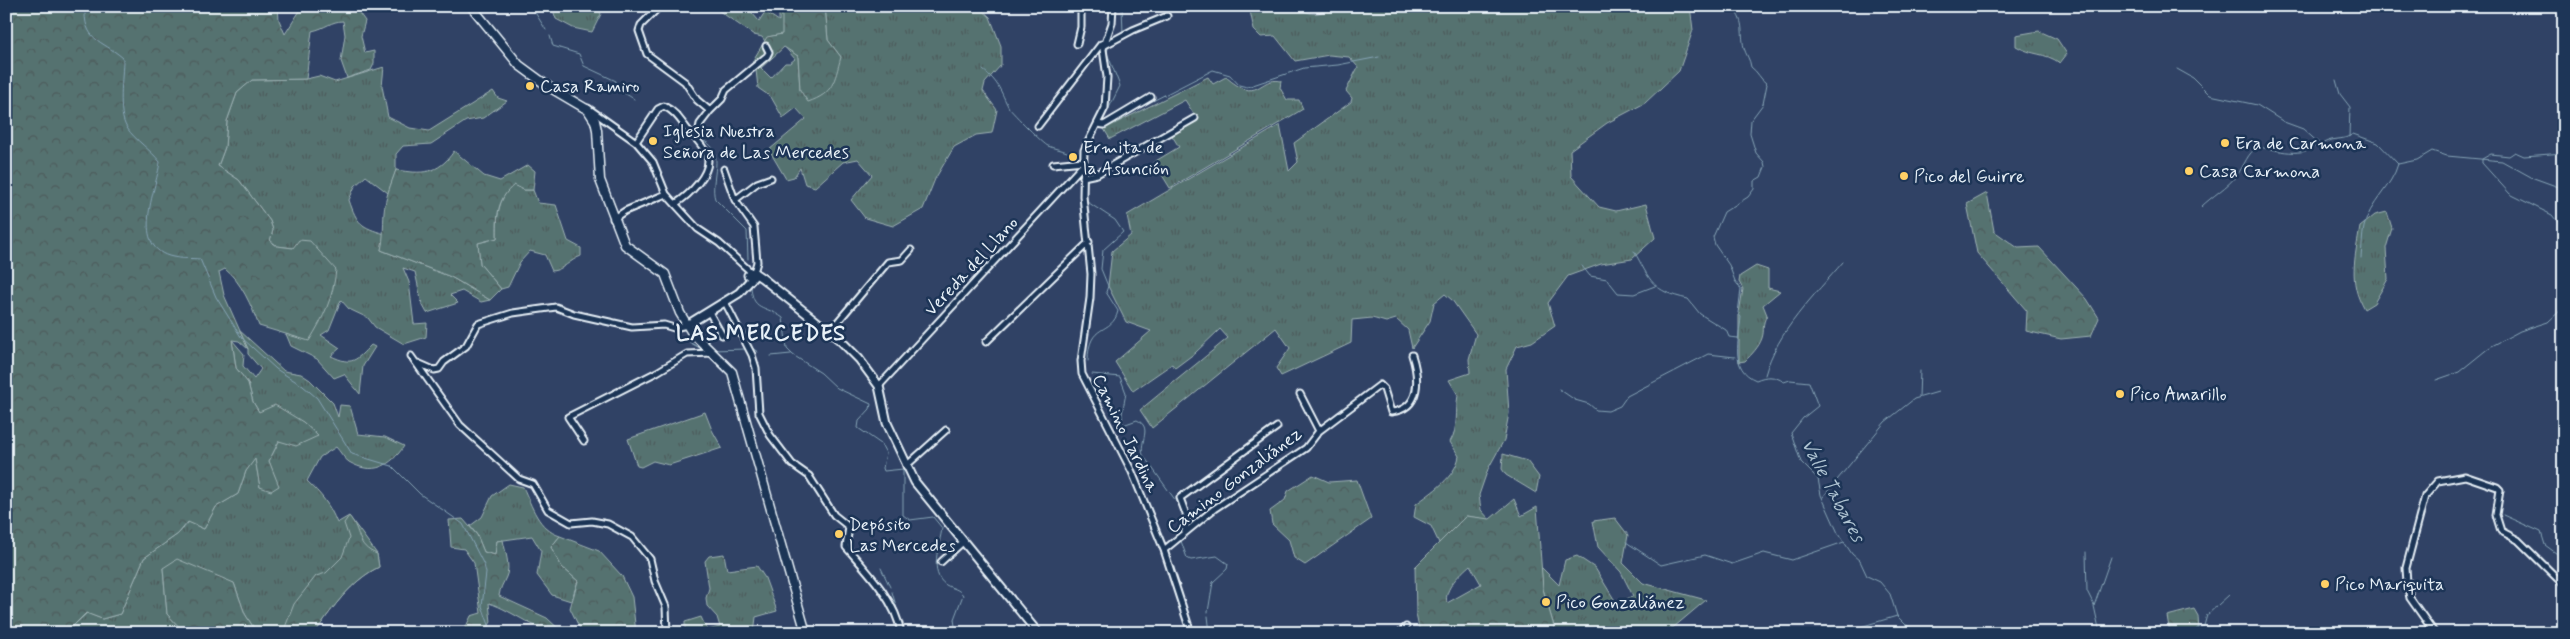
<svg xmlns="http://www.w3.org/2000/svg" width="2570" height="639" font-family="Mynerve,sans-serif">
  <defs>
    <pattern id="grass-tufts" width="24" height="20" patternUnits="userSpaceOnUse" patternTransform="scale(1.25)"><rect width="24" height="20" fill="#557270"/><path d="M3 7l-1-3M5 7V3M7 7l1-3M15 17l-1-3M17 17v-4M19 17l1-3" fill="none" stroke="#4d5b5b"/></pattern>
    <pattern id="forest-crowns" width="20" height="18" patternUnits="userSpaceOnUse" patternTransform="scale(1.25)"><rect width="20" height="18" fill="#557270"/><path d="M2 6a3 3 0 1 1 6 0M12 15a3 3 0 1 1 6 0" fill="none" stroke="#4d5b5b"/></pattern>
  </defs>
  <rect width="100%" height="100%" fill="#304265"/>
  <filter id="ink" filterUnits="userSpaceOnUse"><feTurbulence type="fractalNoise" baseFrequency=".02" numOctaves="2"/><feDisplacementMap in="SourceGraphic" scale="10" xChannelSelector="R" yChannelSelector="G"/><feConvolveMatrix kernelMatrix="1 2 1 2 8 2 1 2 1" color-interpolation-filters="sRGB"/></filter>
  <g filter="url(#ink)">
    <!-- grass -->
    <path fill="url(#grass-tufts)" stroke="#9eb2b4" d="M538,6H597L601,14L592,32L573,28L556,19L553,10Z
      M712,6H746L759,21L765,12L779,21V14L769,6H782L783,34L768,37L765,41L762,37L754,35Z
      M825,6H978L990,17L1001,46V65L985,83L983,91L997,110L992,133L976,135L954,147L935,179L923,209L893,226L865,218L851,200L872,175L858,159L843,162L815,187L805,184L800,168L794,177L786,179L769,150L806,119L796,108L783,118L771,97L758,88L756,70L759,66L771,78L785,63H790L795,59L784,46L798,56L800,90L841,57L828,40Z
      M1249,6C1260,6 1284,3 1293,6C1308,12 1315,19 1331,6H1690L1693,30L1679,71L1645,103L1607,123L1570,150L1571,176L1599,207L1616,211L1646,204L1655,238L1632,259L1601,264L1568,276L1548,303L1555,326L1532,342L1517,346L1506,369L1509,413L1504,440L1488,469L1479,495L1481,510L1490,520L1466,516L1439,543L1431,526L1414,517L1416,504C1432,492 1455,478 1459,456L1450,442C1459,427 1455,412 1458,395L1449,380L1470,373L1469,359L1476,334L1452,300L1445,294L1434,303L1430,321L1412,348L1408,330L1396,319L1386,322L1372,318L1352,320L1351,343L1281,376L1276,368L1290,348L1276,328L1152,428L1140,410L1228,338L1220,329L1195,353L1175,368L1172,364L1133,391L1115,362L1151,331L1126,322L1108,286L1112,251L1131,235L1127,215L1280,125L1289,171L1298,162L1294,143L1351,102L1352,98L1346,91L1358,67L1349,57L1329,55L1295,61L1275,36L1261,37L1254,30Z
      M2039,31L2057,39L2067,54L2060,63C2044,52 2033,56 2016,46V35Z
      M384,67L382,86L388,117L410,128L429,131L493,91L498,98L507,101L483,118L466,121L431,144L403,146L396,154V170L388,193L366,176L355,186L349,200C357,224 361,227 385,234L381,250L451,277L490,300L481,302L462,291L450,295L458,303L427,313L422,304L415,272L403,268L409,282L414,324L427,323L426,337L404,344L375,327L368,318L349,309L341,300L329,330L321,335L340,348L331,356C353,366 355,361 371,345L375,347L363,366L360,394L344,374L334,378L317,359L291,346L286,334L309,340L293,248L277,246L270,240L273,230L270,221L239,180L218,166L225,147L227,121L237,93L252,80L306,79L319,76L335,82Z
      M1208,77L1213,84L1226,77C1259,106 1258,76 1281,81L1280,88L1287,100H1299L1303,109L1170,188L1154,162L1179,147L1171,134L1197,119L1185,100L1110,139L1104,129Z
      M513,185L524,190H533L538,203L556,205L568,241L581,248V256C570,260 563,270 552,271L545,255L530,251L520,262L508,287L501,289L480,264L478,243L497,238C497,217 497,200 513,185Z
      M2387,212L2392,228L2386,248L2388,279L2374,303L2364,309C2348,281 2355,258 2360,227L2375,215Z
      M1756,266L1768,270V288L1780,291L1763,305L1767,315C1761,326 1765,329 1762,338C1759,347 1752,354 1745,361L1739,362V313L1743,289L1739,282L1740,276Z
      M239,330L284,371L301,374L310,380L333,403L338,417L340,405L350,406L358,434L385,437L404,446C391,466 373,476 349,462C344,459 340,451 336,447L320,457L307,481C321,494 330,505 337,523L349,516L377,554L379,567C352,580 332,608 315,633H257L245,614L234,583L163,568L167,614L185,633H70L72,627L87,613L102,619L120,614L144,558L178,534L189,522L204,529L216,507L238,494L246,471L255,458L260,487L278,486L269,461L279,441L318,436L303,422L259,412L253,402L248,383L236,368L232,340L244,354L243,366L254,379L261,369L248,354V349Z
      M705,412L712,430L722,448L669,465L653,461L641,467L637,466L628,439Z
      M1503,454L1527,461L1539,477L1536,493L1506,475L1502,469Z
      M509,484L523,487C532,506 538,529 560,536L551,547L562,567L578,581L571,601L552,595L537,575L541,551L532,536L497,541L495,555L484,552L477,535L470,526L482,517L492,496Z
      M1615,518L1628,535L1623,563L1643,583L1706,600L1674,627L1661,633H1556L1543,589L1541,567L1559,585L1565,560L1577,556L1595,568L1617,604L1633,596L1621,572L1598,547L1593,521Z
      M724,554L727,570L757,566L765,578L777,611L756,617L754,633H685V622L701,617L707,630L720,627L717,617L707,606L706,598L709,588L705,561L709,556Z"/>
    <!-- forest -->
    <path fill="url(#forest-crowns)" stroke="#9eb2b4" fill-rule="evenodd" d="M6,6H278L279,20L285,34L303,6H354L365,21L361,36L365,53L374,51V64L371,70L347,78L341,61L345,35L343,21C331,21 326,28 312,31L306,79L252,80L237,93L227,121L225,147L218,166L239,180L270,221L273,230L270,241L277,246L293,248L299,240L310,241L336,270C333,298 324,317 309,341L259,326C251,305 242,283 225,269L219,272L224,295L248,349L239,341L232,340L236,368L248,383L253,402L259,412L275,405L303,422L318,436L296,446L279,441L269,461L279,486L271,491L260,487L255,459L246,471L238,494L216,507L204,529L188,522L178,534L144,558L120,614L102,619L86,613L72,627L70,633H6Z
      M782,6H825L828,40L841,57C834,82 834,93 808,102L800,90L798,56L784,47L761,68L752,62L767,37L782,34Z
      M454,151L484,176L500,181L528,165L535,171L533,190H524L514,185C496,200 497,217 497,238L478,243L480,264L501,289L490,300L451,277L381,250C384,237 383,226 384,213C385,198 391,184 396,170C422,174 438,175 454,151Z
      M1987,193L1994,231L2018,248L2039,247L2087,299L2099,318L2091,336L2061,339L2026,331L2027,311L1977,253L1967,204Z
      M1313,475L1329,482L1357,480L1371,519L1305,565L1294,558L1289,540L1272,524L1270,511L1285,500L1288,491Z
      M1514,499L1521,516L1537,507L1543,589L1556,633H1420L1416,614L1415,567L1466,516L1490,519ZM1470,565L1481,584L1447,603C1443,589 1461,573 1470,565Z
      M349,516C362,531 355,546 377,554L379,567C352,580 332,608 315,633H286L284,630L294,604L316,576L326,573L342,557L349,538L344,523Z
      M463,519L477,535L484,552L495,555L497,541L503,540C505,551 511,567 506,577C503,584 500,588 499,596L547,618L563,633C537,633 514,611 489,603L491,622L484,633H463L471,616L481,613L474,563L464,549L451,547L449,520Z
      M560,536L599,551L622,576L632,597L636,633H582L570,608L578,581L562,567L551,547Z
      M177,559L234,583L245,614L257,633H185L167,614L163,568Z
      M2194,609L2198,616L2199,632L2170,633L2167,616Z"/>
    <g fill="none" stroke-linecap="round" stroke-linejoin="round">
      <!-- stream -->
      <path stroke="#86a4b6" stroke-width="1" d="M85,6C83,42 101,39 123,58C123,77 117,113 127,128C135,140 151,150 160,162C156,191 129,248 173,257C181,259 191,258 200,259L216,297L241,337L276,369L303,386L317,398L352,454L392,466L420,494L463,524L484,565L486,573L482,606L492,633
        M531,6L546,30
        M1122,6L1123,33
        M1731,6C1746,22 1740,30 1744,48C1746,55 1750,59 1751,67C1758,72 1760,79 1767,84L1763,104L1751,120L1750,134L1756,153L1764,162L1765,167L1761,177L1754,181V189L1748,197L1724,212L1713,237L1715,245L1729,265L1735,281L1741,289L1738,313L1741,317C1739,340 1729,369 1756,380C1766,376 1774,375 1784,382L1790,380L1809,382L1818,406L1803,418L1791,433L1801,462L1818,479L1821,495L1838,533L1852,554L1860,561L1867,576L1880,582L1890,594L1897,616L1906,625L1918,631L1950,630L1957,633
        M550,36L553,46L579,54L584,66L616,81L618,89L634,99
        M2177,69L2193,78L2210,95L2257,105L2284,122L2303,129L2321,145C2332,136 2342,142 2353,134L2378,143L2398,164L2417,160L2432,151L2447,156L2502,161L2531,177L2564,189
        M983,70C1000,83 1000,91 1009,108C1012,112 1044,145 1048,146C1055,149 1060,149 1067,152
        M2336,80L2340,94L2350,107L2349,137
        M1102,122L1120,86L1107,53L1108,48
        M1112,122L1213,70L1230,75L1239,85L1247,87L1304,68L1338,65L1379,57
        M704,141C727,151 709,180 715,199L747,231L748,259
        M1090,144L1096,131
        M2564,153L2524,156L2515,152L2509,156L2491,154L2482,159V163L2510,194L2552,215L2560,225L2558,242L2564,248
        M2201,207C2212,196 2228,187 2237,175C2245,165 2247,153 2258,147C2278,150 2302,159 2318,144
        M1634,251C1651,281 1651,291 1688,299L1700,314L1726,330L1729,337L1738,338
        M2361,258C2362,248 2362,236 2364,227C2369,203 2392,187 2398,164
        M1582,266L1590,276L1607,279L1618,293L1634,294L1655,286
        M751,285C752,312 764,304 783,318L787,349L793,355L821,373L837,388L871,404L870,409L859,421L858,428L881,444L886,453L883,468L884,471L903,469V515L910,520L933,517L942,528C940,545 928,573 946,585C953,589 958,588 963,595L954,619L956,633
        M689,342L705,351
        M752,348L758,352
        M713,350L746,349
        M771,356L791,354
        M1088,361C1088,321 1112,336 1118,311L1106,292L1108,286L1101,269L1103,250L1123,232L1115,220L1089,203
        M1092,374L1120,377L1126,393L1122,414L1123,425L1137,420C1153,428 1139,441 1143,455L1181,508
        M1765,375C1777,331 1814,296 1843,262
        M2436,380L2459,372L2490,347L2520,331L2548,322L2564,307
        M1559,389L1575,400L1589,404L1596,410L1608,411L1620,406L1627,396L1708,354L1735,357
        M1919,397L1920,371
        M1823,497L1885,422L1914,399L1938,392
        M2503,515L2541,532L2545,545L2564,559
        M1180,532L1184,520L1182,512
        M1181,541L1187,558L1191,560L1217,556L1228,564L1227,569L1213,582L1208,612
        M1626,542L1661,565L1705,555L1732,564L1764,553L1792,560L1844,542
        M2086,552L2087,591L2094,605
        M881,568L890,587
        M892,592L904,633
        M1208,616L1210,633
        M1840,633L1897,616
        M2100,633L2094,606L2111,557
        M2196,633L2197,628L2204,626L2207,615L2229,595"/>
      <!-- minor casing -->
      <g stroke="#e8f1f8" stroke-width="9">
        <path id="minor" d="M660,6L641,25L639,31L647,54L685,82L697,100L710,111L700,124L697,139
          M1113,6L1112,23L1103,49L1107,77L1105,108L1084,150L1083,196L1091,274L1090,298L1081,361L1082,374L1132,472L1164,550L1191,633
          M1077,44L1081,27V6
          M1105,45L1133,30L1167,16
          M588,108L636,142L653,162L666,194L675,204L698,229L719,243L751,272
          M710,111L722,99L726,90L767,56L769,52L766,46
          M1097,124L1104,125L1151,97
          M1038,126L1101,44L1105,43
          M636,142L658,109L664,106C676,112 680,120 688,130C695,138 703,145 707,155C713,173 688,196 675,204
          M1053,164L1083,161
          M724,169L735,200L754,227L757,262L754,272
          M1083,177L1097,174L1195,118
          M735,200L757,183L771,178
          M613,219L625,211L666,194
          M725,302L752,355L756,368L759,413L770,435L792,464L809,476L834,515L849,527L846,547C867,571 896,601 901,633
          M709,312L722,335
          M830,331L888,262L902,260L911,250
          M986,342L1089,242
          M411,356L460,425L519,479L533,484L548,510L571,523L592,521L608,524L632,537L650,559L655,581L666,607L667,633
          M418,363L434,370L439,369L444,362L466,346L478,324L513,313L556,307L574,314L632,327L664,325L674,328L687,325
          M879,386L1083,165
          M1300,394L1319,431
          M584,441L568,417L657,372L687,354L712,353
          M906,466L946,430
          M1185,531L1187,517L1180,498L1277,427
          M1164,550L1214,509L1306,448L1319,431L1380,385L1384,389L1391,412C1422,409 1419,377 1412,355
          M941,562L963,542
          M2434,632L2410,598L2407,583L2406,568L2425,496L2438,481L2465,476L2497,487L2500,490L2496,515L2501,531L2518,540L2564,585
          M1400,633L1406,627"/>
      </g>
      <!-- secondary casing -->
      <g stroke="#e8f1f8" stroke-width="11">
        <path id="secondary" d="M748,275L753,272L762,278L840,340L859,359L879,386L887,423L915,482L1038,633
          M687,325L739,293L755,275"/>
      </g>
      <!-- primary casing -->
      <g stroke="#e8f1f8" stroke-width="11">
        <path id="primary" d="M471,6L519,65L549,87L588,110L595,121L597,130L600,180L625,245L665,274L680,313L692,333L732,372L806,633"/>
      </g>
      <!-- minor -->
      <use href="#minor" stroke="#1d3557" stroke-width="5"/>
      <!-- secondary -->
      <use href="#secondary" stroke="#1d3557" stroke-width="7"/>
      <!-- primary -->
      <use href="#primary" stroke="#1d3557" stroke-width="8"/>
    </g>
  </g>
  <!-- markers -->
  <g fill="#ffd166" stroke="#1d3557" stroke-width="2">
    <circle cx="530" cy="86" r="5"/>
    <circle cx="653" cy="141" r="5"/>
    <circle cx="2225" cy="143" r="5"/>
    <circle cx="1073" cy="157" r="5"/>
    <circle cx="2189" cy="171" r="5"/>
    <circle cx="1904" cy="176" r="5"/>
    <circle cx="2120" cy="394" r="5"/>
    <circle cx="839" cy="534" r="5"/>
    <circle cx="2325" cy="584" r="5"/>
    <circle cx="1546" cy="602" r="5"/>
  </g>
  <g text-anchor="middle" stroke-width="5" stroke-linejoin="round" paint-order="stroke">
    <!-- poi labels -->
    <g font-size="18" fill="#e8f1f8" stroke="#1d3557" text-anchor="start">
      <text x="540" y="92">Casa Ramiro</text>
      <text x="663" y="137">Iglesia Nuestra<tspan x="663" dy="21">Señora de Las Mercedes</tspan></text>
      <text x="2235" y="149">Era de Carmona</text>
      <text x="1083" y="153">Ermita de<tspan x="1083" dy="21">la Asunción</tspan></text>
      <text x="2199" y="177">Casa Carmona</text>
      <text x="1914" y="182">Pico del Guirre</text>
      <text x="2130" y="400">Pico Amarillo</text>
      <text x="849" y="530">Depósito<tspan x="849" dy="21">Las Mercedes</tspan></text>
      <text x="2335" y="590">Pico Mariquita</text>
      <text x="1556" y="608">Pico Gonzaliánez</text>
    </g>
    <!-- street labels -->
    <g font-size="18" fill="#e8f1f8" stroke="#1d3557">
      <text transform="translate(971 266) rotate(-47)" y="6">Vereda del Llano</text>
      <text transform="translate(1126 433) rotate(64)" y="6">Camino Jardina</text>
      <text transform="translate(1234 480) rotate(-37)" y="6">Camino Gonzaliánez</text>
    </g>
    <!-- water labels -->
    <g font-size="19" font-style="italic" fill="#afc4d2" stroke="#1d3557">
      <text transform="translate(1834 490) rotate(62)" y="7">Valle Tabares</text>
    </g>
    <!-- district labels -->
    <g font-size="22" font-weight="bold" letter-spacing="1" fill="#e8f1f8" stroke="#1d3557">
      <text x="761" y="340">LAS MERCEDES</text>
    </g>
  </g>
  <!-- margin -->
  <rect width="2570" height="639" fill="none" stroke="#1d3557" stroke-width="25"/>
  <rect x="12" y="12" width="2545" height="614" fill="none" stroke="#e8f1f8" stroke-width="2" filter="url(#ink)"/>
</svg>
